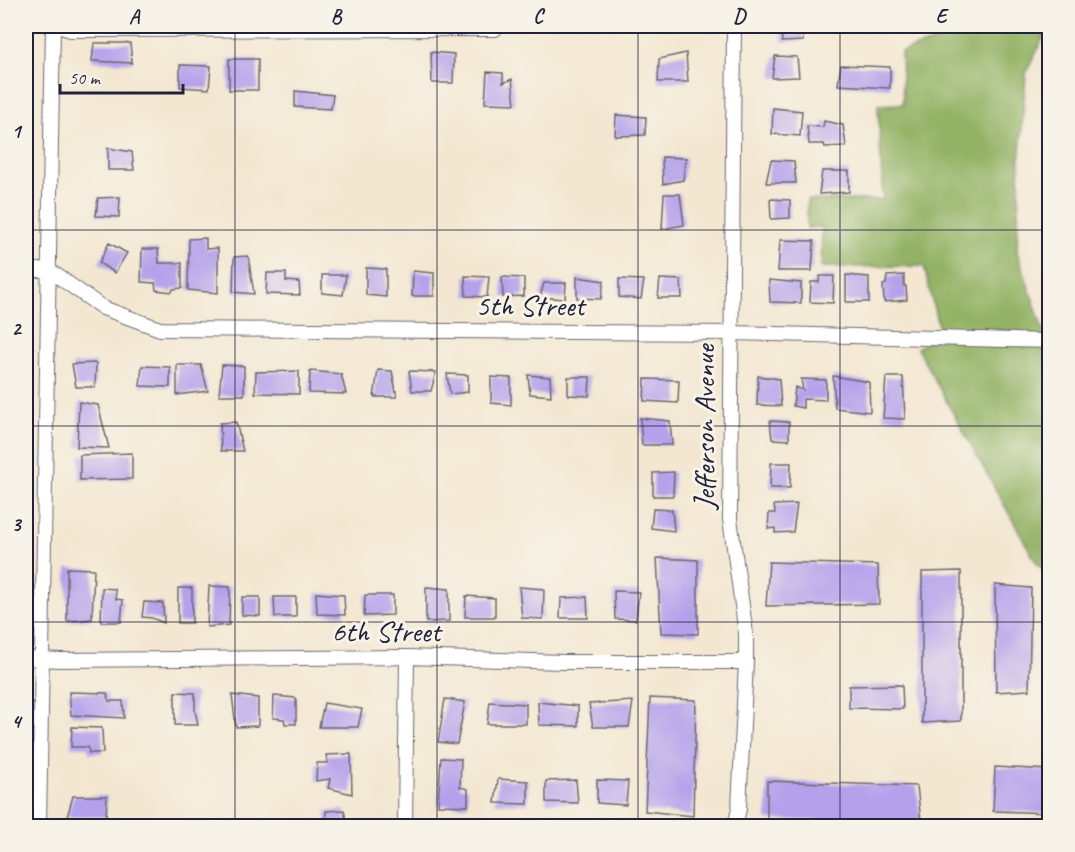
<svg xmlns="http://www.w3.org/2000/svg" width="1075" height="852" font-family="Caveat,sans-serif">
  <rect width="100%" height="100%" fill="#f7f3e8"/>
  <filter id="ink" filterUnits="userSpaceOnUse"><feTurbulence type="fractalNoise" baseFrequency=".0167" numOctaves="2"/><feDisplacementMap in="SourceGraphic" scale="12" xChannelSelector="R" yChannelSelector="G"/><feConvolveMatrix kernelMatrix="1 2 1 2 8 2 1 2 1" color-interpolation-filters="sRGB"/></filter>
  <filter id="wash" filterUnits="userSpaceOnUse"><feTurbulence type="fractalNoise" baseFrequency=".008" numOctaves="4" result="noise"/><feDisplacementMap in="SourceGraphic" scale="24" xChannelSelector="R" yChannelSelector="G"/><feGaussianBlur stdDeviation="1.35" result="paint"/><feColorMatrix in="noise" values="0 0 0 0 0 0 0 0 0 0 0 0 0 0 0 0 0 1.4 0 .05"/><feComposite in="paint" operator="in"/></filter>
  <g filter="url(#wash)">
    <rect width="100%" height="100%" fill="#f3e7d1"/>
    <!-- forest -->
    <path fill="#93b265" stroke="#5a6a50" stroke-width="1.5" d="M960,26H1049L1026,73L1020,152L1017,252L1049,348V576L1035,560L917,348L940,334L924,266L821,267L822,227L807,228V200H883L878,105L903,104L901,52L951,36Z"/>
    <g id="blocks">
      <!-- building -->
      <path fill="#b5a1eb" d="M780,26H804L803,41L782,42L781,29Z
        M94,43H130L132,63L92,61Z
        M431,52L454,54L453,83H432Z
        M686,53L688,82H658L659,59Z
        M775,56L797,57L799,77L772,78Z
        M229,59H258V90H229Z
        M180,65L211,66L209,89L180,87Z
        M841,65L890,67V88L838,85Z
        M487,72L503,73V83L512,79L515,104L485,103Z
        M295,91L333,95L331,109L295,107Z
        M773,108L802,111L800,136L772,134Z
        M616,115L646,117L645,135L615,136Z
        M824,121L843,125L846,146L825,147L824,144H809L807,126L823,127Z
        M108,148L132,152L134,170H108Z
        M662,157L686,158L683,180L663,184Z
        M771,160L794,161L796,183H766Z
        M822,171H849V192L819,194Z
        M664,194H680L684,225L662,229Z
        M120,197L119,217L96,216L98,198Z
        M770,199L790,200V218L771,219Z
        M206,238V249L218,248V293L188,290L189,239Z
        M780,240L814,241L812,271H778Z
        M109,243L127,253L115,273L99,263Z
        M142,249H158L159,263H182V288L173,289L172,292L156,290L155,283L141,282Z
        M248,256L254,294L233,292L234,257Z
        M366,268L386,269V297L366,295Z
        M413,271L434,273V296H412Z
        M267,273H286V281L299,282L300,295L266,294Z
        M322,275H346L343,295L322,293Z
        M846,275L869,277V302H846Z
        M904,275V286H906L907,300L884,302L883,285L886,284L887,276Z
        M465,276L489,277L487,297L466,296Z
        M820,276H834L833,303L810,302L811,282H819Z
        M502,277L524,278V296L503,297Z
        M577,277L604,281L601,299L577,298Z
        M619,279L644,280L641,299L619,297Z
        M660,279L681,280L682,298H658Z
        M769,280L801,283V303L770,302Z
        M544,283H566L565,299L540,297Z
        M96,363L95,387H76L72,364Z
        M177,365H201L208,391L177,395Z
        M222,365L244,366V395H219Z
        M142,366L170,367V387L140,386Z
        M378,370L392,371L397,397H374Z
        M299,371V394L255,393L256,372Z
        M310,371L341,374L346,394L309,393Z
        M409,371L436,372L431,391H412Z
        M447,374L468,375V392L450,394Z
        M528,375L550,377L551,396L530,394Z
        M758,376L779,379L781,406L757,405Z
        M833,376L869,382L870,412L835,408Z
        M491,377L511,378V405L491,403Z
        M568,377H590L589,396L568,395Z
        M886,377H903L905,419L883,418Z
        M645,379L679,380L678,403L644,401Z
        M801,379L826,380V400L803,399V408L793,406L795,387L803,390Z
        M79,402L98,405L109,448L77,447Z
        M640,418L670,421L672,445H642Z
        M770,421L789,422V440L772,439Z
        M236,422L243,451H221L220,423Z
        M132,453V479L80,480V455Z
        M771,463H791L790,488H770Z
        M674,472L673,496H653V473Z
        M797,504L793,532L775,533V528L768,529L769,513H775L774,505Z
        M653,509L672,510L674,531L651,528Z
        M657,558L698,560V634L661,633Z
        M769,562L878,565L879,604L766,606Z
        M67,568L94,569L92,619L67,621Z
        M961,571V721L922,723V572Z
        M995,585L1031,588L1029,690L996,692Z
        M209,586L230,587L229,625L207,627Z
        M426,587L449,589V621L426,622Z
        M519,587L544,589L543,619L522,618Z
        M102,588L115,589L116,599L123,600L121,622H101Z
        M178,588H192V623H178Z
        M614,591L639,592L636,620L615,619Z
        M316,593L344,595L345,615L317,614Z
        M365,595H393V615L364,616Z
        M466,596L495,598V617H465Z
        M242,597H260V616L242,615Z
        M274,597H296V617H275Z
        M587,597L588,618H560L561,598Z
        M144,602L163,603L164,623L152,618L142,617Z
        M902,685L903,709L849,708V686Z
        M69,692L107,693L109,701H123L124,718L71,715Z
        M175,692L195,693V711L198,725H175Z
        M232,695L258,698V726L236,727Z
        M274,696L296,698V724H285L284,719L273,718Z
        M650,698L696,700L693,816L645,811Z
        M445,699L465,702L457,744L438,742Z
        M633,701L629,727H593L589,704Z
        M490,702L526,704V724H487Z
        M538,702L578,706V726L539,725Z
        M324,703L362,709L358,727H319Z
        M72,727L102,728L103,753H89L88,747H71Z
        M351,754L352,794L328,788L330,779L316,781L317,763H328L326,755Z
        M441,758L461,759L460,787L468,789V806L438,805Z
        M995,767L1050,770V813L993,811Z
        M498,779L528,781V804L495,803Z
        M576,780L578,803L546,802V781Z
        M597,780L628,781L626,805L597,803Z
        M767,781L917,786L921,822L767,820Z
        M73,796H107L106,817H67Z
        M344,810L347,826H326V811Z"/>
    </g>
  </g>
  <g filter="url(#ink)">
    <use href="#blocks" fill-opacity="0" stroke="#6b6770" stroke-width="1.5"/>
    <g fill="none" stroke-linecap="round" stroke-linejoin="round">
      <!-- minor casing -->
      <g stroke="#6b6770" stroke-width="16">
        <path id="minor" d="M58,26L71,30L495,29
          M734,26L730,519L746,634V662L739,809L735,826
          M26,270H49L103,308L160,329L731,333L1050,341
          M26,658L59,660L407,657L563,662H746
          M39,826L53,26
          M405,826L407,657"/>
      </g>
      <!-- minor -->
      <use href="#minor" stroke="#fff" stroke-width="14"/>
    </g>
  </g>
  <!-- grid -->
  <path fill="none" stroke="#22223b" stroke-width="1.5" stroke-opacity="0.55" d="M235,26V826M437,26V826M638,26V826M840,26V826M26,230H1050M26,426H1050M26,622H1050"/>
  <g text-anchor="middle" stroke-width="6" stroke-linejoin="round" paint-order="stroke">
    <!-- street labels -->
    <g font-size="30" fill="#22223b" stroke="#f7f3e8">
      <text x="530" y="315">5th Street</text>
      <text transform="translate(704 427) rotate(-90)" y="10">Jefferson Avenue</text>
      <text x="386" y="641">6th Street</text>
    </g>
  </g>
  <!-- margin -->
  <rect width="1075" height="852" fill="none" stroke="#f7f3e8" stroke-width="66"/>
  <!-- scale -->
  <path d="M60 84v9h123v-9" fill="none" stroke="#22223b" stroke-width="3"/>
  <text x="69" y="84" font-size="18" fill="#22223b" stroke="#f7f3e8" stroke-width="4.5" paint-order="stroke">50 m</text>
  <rect x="33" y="33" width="1009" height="786" fill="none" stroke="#22223b" stroke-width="2"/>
  <g font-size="20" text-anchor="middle" font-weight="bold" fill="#22223b">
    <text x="134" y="23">A</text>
    <text x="336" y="23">B</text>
    <text x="538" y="23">C</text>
    <text x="739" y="23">D</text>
    <text x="941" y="23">E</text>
    <text x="16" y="138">1</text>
    <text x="16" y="335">2</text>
    <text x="16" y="531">3</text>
    <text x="16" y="728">4</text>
  </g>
</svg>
